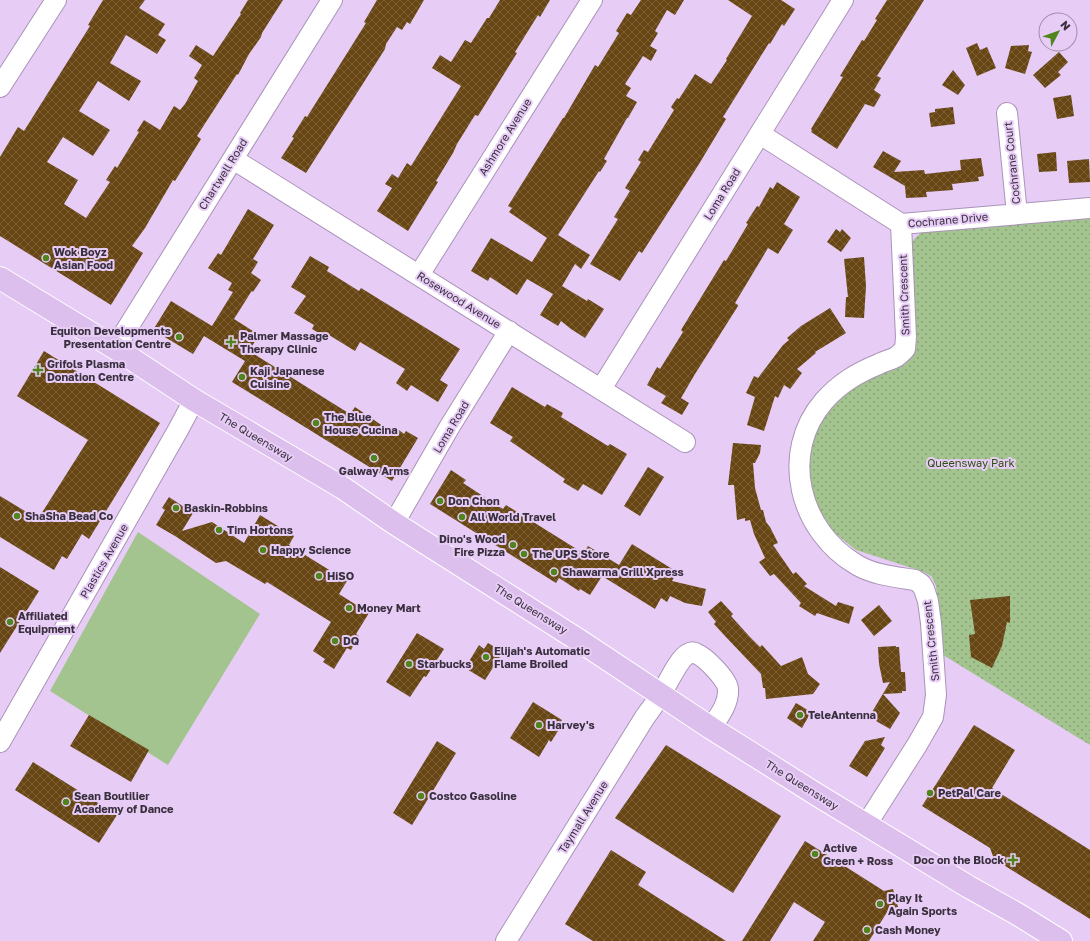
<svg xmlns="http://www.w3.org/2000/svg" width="1090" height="941" font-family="'Golos Text',sans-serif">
  <defs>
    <pattern id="park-dots" width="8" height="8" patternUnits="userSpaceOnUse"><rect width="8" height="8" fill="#a3c48e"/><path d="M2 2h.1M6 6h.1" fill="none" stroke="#86a075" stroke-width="1.8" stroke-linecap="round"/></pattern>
    <pattern id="building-cross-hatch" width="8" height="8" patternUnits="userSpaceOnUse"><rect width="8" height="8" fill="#674614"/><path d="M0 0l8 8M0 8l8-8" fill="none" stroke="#7a5f37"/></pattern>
  </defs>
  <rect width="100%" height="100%" fill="#e7cdf6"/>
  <!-- green -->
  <path fill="#a3c48e" d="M138,532L260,614L168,765L50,691Z"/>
  <!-- park -->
  <path fill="url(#park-dots)" d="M1090,216V745L943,655L936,586L932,577L924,572L856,550L841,538L833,531L819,510L810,482L808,470L809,456L817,427L823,416L846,389L905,364C912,357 915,350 917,341L911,247C913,239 916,236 923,232Z"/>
  <!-- building -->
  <path fill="url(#building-cross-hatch)" d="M103,0H145L139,8L165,24L158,35L166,40L157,54L126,35L110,63L141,81L129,101L98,81L79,111L110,130L93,156L63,137L47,162L78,180L64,204L86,218L110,182L106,180L115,166L117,168L139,132L137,131L144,120L160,130L174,106L180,110L185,104L198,81L194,78L202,65L189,56L196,45L213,56L241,14L240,13L248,0H283L262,33L261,37L249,54L238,75L237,74L197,136L201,139L175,181L173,180L145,228L132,246L143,253L111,305L0,236V157L18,127L24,131L90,26L88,25Z
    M377,0H424L410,24L407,22L402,30L397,27L386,44L385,49L306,173L281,158L294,138L292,137L305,116L307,117L366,23L364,22Z
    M500,0H550L540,17L538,15L515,52L517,53L478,116L475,115L457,144L453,153L436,181L438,182L408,231L377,211L392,188L385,184L392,174L398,178L407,163L411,166L461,86L432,68L440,55L451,62L465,40L471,43L487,18H489Z
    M641,0H684L675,15L667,10L655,31L658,33L650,46L657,50L651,61L643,56L625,84L631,88L626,96L637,102L628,118H627L604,159L607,161L600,172L599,171L558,235L590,255L581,269L575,264L562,286L587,301L588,299L604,309L585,338L571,329L561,321L558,326L540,315L553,294L527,279L517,295L490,277L488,281L471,271L491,238L532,262L547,238L509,212L512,208L508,206L563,118H564L595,65L598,67L619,33L616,31L627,13L631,15Z
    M728,0H781L795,9L784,26L782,24L770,44L769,43L723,117L726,119L699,164L642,253L639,251L620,281L590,264L618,219L614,217L630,191L625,188L641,162L638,160L644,150L648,152L674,110L671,107L677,98L679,99L695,74L711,84L727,60L726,59L752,16Z
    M887,0H924L877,76L881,78L874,90L881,95L874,107L865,104L837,149L811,132L812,130L811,129L843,77L840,76L862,40L864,41L877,20L875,19Z
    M977,43L980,50L987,47L996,68L977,76L966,48Z
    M1029,45L1028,51L1032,52L1025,74L1005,68L1011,46Z
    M1059,52L1068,62L1058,72L1061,75L1045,88L1033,75Z
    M953,70L965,85L958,95L942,85Z
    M1071,95L1074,116L1057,119L1053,98Z
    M953,107L955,124L931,127L929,113L935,112V109Z
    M883,151L901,161L894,172L924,170L925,174L961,170L960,160L981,158L984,176L978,177L979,181L952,184L953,190L926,192L927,197L906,198L905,186L873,167Z
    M1056,152L1057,171L1039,172L1037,154Z
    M1089,159L1090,182L1069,183L1067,161Z
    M777,182L800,197L784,224L793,230L778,254L768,248L735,303L738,305V306L695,374L681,398L689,403L682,415L661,403L666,396L647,385L657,367L660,369L683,332L681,330L724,260L726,261L748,224L746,223L757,206L759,207L770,187L773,189Z
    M248,209L274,225L253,259L258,262L251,273L261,280L253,292L252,291L251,292L234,319L259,335L249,351L350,414L355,407L396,435L399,430L404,434L406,431L418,438L392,481L232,382L245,361L204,336L193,354L153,330L171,301L212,326L233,292L228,290L232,283L208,268L218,253L221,255Z
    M836,229L840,232L842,229L851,238L841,252L827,242Z
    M310,256L329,267L327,271L359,291L361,288L460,349L440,380L448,385L438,402L411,385L407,391L396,383L405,369L360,342L355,351L329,335L327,338L312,329L314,325L294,313L306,296L291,287Z
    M864,257L866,286L864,318L845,317L846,297H848L844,259Z
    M830,308L846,333L815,352L816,353L797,369L802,373L790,389L784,385L778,398L775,396L764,431L747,425L755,397L746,393L754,376L758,378L783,345L789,340L787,338L801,326Z
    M44,351L160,423L89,539L82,534L67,559L62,556L54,570L0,537V496L38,519L88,440L17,396Z
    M512,387L545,407L547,404L563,413L561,417L608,446L610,444L627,454L602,495L583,484L578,491L563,482L565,479L510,441L513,437L490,423Z
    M733,443L761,445L760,453L755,463H753L755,488L761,510H763L766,522L770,527L778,543L773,545L793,574L796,572L807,584L804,586L836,606L838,602L854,607L849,624L817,613L815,616L799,606L801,603L774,574L770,576L759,562L765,558L754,534L750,520L745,521V518L737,520L734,485H728Z
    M648,467L664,477L640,516L624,506Z
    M451,470L466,480L463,483L503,509L506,505L583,553L588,546L619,565L632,544L677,572L672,581L706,589L702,606L685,603L670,596L667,602L661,598L655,609L602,576L590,595L580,589L579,591L559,578L556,583L430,504Z
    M169,497L193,513L182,531L212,522L244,543L260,515L294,536L289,545L347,581L339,594L369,613L356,634L359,636L351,650L347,648L334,669L323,662L325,659L313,651L331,622L267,582L265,584L226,561L216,563L175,536L156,525L165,510L162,508Z
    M0,567L39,591L0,653Z
    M1010,596V623L1007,622L1002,646L992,668L971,657L969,635L975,634L970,600Z
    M721,601L733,614L731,616L749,636L760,647L762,645L781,666L802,657L808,674L820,684L813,694L766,699L765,688H763L761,674L725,636L714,624L716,622L708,612Z
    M879,605L892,621L874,636L861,620Z
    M417,633L444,649L426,677L424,676L410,697L386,682Z
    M488,643L503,652L485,680L465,668L479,645L484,649Z
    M896,646V647H899L901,672H905L906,691H902V693L883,694L900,713L890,729L869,717L890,682L883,683L879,664L878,647Z
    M533,702L562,720L556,730L558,731L551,742L549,740L539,757L510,738Z
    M796,703L811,712L802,728L787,718Z
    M89,715L149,750L131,782L70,746Z
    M974,725L1015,750L992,788L1090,850V919L994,859L990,848L922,806Z
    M885,737L881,745L885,748L867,777L849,766L865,741Z
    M437,741L456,753L412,825L393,813Z
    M666,745L781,816L733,893L615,818Z
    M33,762L117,815L99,843L15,790Z
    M805,841L884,891L893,889L898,907L889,909L869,941H813L825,922L794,902L770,941H742Z
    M611,850L646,872L638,885L726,941H593L565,924Z"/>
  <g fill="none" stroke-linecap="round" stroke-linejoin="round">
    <!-- minor casing -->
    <g stroke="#aa92b8" stroke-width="22">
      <path id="minor" d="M0,87L56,0
        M1007,113L1017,214
        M760,134L901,224L1090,208
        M233,159L685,442
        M419,275L592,0
        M115,348L332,0
        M601,389L843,0
        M394,523L450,426L509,331
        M0,742L178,430L194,400
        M866,825L917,745L933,717L936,695L931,623L928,601L924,589L921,584L915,580C896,577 874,575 857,565C799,531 779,453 824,401C840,383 857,373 879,364C884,361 891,360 896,357C899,355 902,352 905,349L906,337L901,224
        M506,941L645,717C651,709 656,702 661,694C667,685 679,658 688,654C691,652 694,652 697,654C705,657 728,680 728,689C729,704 719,716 711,728"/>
    </g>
    <!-- major casing -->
    <g stroke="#fff" stroke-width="24">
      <path id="major" d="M0,278L115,348L194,400L343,488L394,523L580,641L711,728L819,796L969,887L1019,915L1061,941"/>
    </g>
    <!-- minor -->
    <use href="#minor" stroke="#fff" stroke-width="20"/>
    <!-- major -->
    <use href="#major" stroke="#dcbfec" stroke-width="22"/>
  </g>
  <!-- markers -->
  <g fill="#50851d" stroke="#e7cdf6" stroke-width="1.5">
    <circle cx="46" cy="258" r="4"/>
    <circle cx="179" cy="337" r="4"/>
    <path d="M229 336h4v4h4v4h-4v4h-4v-4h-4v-4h4z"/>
    <path d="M36 364h4v4h4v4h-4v4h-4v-4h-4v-4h4z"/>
    <circle cx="242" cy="377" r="4"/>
    <circle cx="316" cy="423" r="4"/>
    <circle cx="374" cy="458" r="4"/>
    <circle cx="440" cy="501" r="4"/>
    <circle cx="176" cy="508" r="4"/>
    <circle cx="17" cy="516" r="4"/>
    <circle cx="462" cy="517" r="4"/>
    <circle cx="219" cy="530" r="4"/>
    <circle cx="513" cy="545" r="4"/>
    <circle cx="263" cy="550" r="4"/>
    <circle cx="524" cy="554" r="4"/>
    <circle cx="554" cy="572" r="4"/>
    <circle cx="319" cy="576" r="4"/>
    <circle cx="349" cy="608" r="4"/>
    <circle cx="10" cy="622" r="4"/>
    <circle cx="335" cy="641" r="4"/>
    <circle cx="486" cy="657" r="4"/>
    <circle cx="409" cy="664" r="4"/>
    <circle cx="800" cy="715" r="4"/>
    <circle cx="539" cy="725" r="4"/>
    <circle cx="930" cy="793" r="4"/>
    <circle cx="421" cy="796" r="4"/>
    <circle cx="66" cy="802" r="4"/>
    <circle cx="815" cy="854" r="4"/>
    <path d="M1011 854h4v4h4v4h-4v4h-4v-4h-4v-4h4z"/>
    <circle cx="880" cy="904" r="4"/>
    <circle cx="867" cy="930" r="4"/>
  </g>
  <g text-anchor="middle" stroke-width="4" stroke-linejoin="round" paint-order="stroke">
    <!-- street labels -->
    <g font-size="11" fill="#392f3e" stroke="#e7cdf6">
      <text transform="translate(505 137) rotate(-58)" y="4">Ashmore Avenue</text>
      <text transform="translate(1012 163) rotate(-96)" y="4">Cochrane Court</text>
      <text transform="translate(223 174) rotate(-58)" y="4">Chartwell Road</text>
      <text transform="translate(722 194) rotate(-58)" y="4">Loma Road</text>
      <text transform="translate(948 220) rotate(-5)" y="4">Cochrane Drive</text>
      <text transform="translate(904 295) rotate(-92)" y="4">Smith Crescent</text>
      <text transform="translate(459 300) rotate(32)" y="4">Rosewood Avenue</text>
      <text transform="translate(451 427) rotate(-59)" y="4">Loma Road</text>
      <text transform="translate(256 437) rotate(31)" y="4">The Queensway</text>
      <text transform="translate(104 561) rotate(-60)" y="4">Plastics Avenue</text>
      <text transform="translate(531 609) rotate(32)" y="4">The Queensway</text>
      <text transform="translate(931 641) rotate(-96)" y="4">Smith Crescent</text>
      <text transform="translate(802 785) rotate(32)" y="4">The Queensway</text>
      <text transform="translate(583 817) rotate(-58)" y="4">Taymall Avenue</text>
    </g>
    <!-- poi labels -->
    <g font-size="11" font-weight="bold" fill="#392f3e" stroke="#e7cdf6" text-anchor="start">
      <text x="54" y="256">Wok Boyz<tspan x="54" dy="13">Asian Food</tspan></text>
      <text x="171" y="335" text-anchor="end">Equiton Developments<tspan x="171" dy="13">Presentation Centre</tspan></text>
      <text x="240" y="340">Palmer Massage<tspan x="240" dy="13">Therapy Clinic</tspan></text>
      <text x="47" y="368">Grifols Plasma<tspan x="47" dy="13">Donation Centre</tspan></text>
      <text x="250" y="375">Kaji Japanese<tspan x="250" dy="13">Cuisine</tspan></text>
      <text x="324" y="421">The Blue<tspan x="324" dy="13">House Cucina</tspan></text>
      <text x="374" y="475" text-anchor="middle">Galway Arms</text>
      <text x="448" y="505">Don Chon</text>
      <text x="184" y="512">Baskin-Robbins</text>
      <text x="25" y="520">ShaSha Bead Co</text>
      <text x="470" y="521">All World Travel</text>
      <text x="227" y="534">Tim Hortons</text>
      <text x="505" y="543" text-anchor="end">Dino's Wood<tspan x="505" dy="13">Fire Pizza</tspan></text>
      <text x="271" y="554">Happy Science</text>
      <text x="532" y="558">The UPS Store</text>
      <text x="562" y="576">Shawarma Grill Xpress</text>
      <text x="327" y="580">HiSO</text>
      <text x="357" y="612">Money Mart</text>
      <text x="18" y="620">Affiliated<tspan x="18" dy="13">Equipment</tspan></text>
      <text x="343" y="645">DQ</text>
      <text x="494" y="655">Elijah's Automatic<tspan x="494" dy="13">Flame Broiled</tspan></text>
      <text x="417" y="668">Starbucks</text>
      <text x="808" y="719">TeleAntenna</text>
      <text x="547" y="729">Harvey's</text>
      <text x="938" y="797">PetPal Care</text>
      <text x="74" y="800">Sean Boutilier<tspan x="74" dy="13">Academy of Dance</tspan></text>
      <text x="429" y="800">Costco Gasoline</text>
      <text x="823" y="852">Active<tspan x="823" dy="13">Green + Ross</tspan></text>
      <text x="1004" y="864" text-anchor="end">Doc on the Block</text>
      <text x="888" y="902">Play It<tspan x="888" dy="13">Again Sports</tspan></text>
      <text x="875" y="934">Cash Money</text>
    </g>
    <!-- park labels -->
    <g font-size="11" fill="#2d4e0f" stroke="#e7cdf6">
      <text x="971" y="467">Queensway Park</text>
    </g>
  </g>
  <!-- north arrow -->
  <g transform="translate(1058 32) rotate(49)"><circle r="19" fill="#e7cdf6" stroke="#a18eac"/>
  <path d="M0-3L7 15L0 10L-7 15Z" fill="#50851d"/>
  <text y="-6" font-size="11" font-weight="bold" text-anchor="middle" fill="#392f3e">N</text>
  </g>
</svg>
